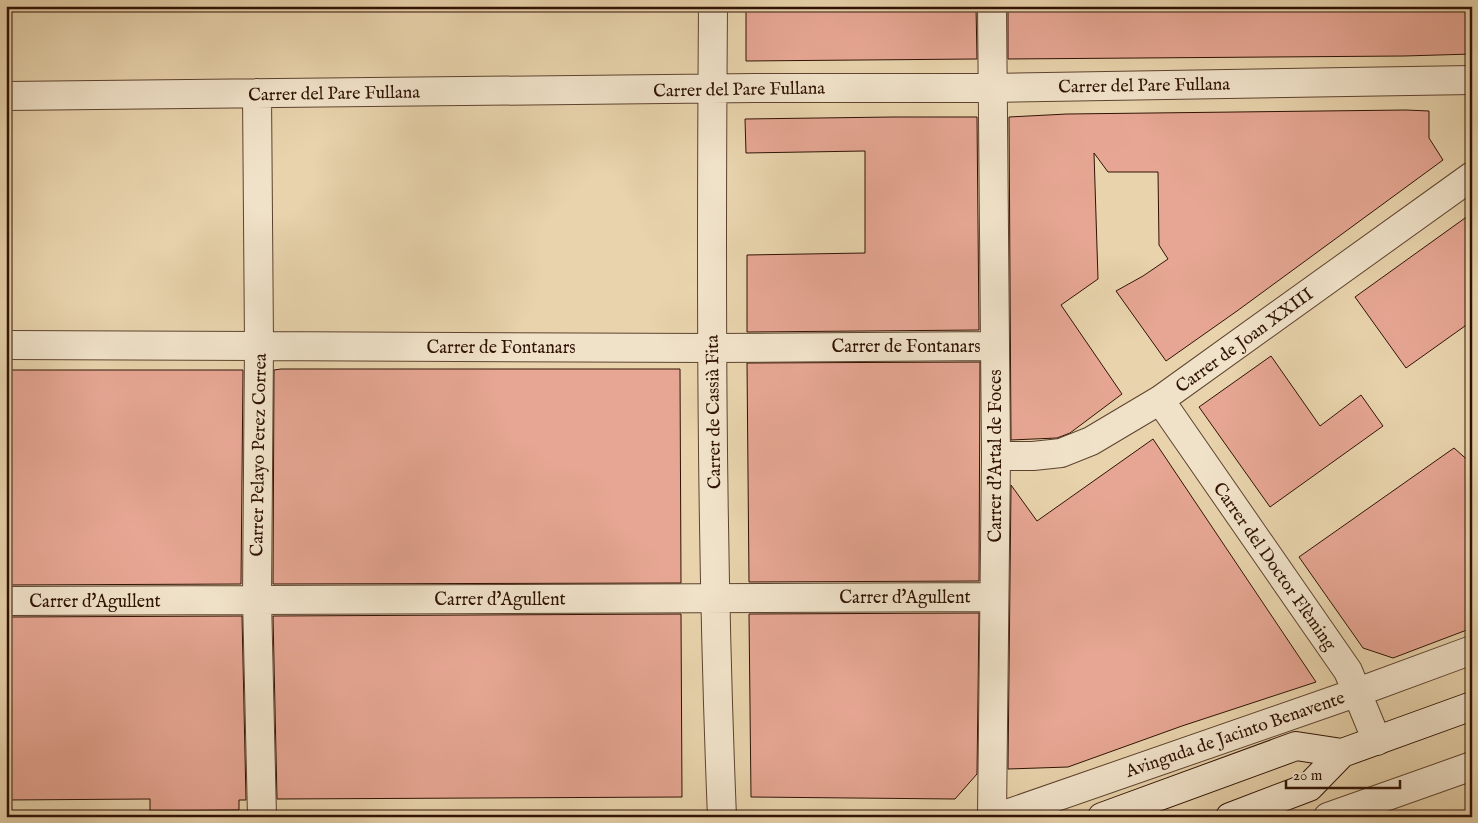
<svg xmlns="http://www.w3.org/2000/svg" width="1478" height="823" font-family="'IM FELL English',serif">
  <rect width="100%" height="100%" fill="#e8d3ac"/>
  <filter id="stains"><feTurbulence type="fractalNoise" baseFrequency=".004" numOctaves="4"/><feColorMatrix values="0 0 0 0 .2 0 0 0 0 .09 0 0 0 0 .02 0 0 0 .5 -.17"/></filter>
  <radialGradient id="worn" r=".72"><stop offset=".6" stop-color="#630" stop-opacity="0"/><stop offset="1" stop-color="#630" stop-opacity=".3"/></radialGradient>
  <!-- building -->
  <path fill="#e6a693" stroke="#301305" d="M746,6H976L977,59L746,61Z
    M1008,6H1472V54L1404,56L1008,59Z
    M1406,110L1429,111V138L1443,160L1237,311L1166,361L1116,291L1143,276L1168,259L1159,245L1158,172H1108L1094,153L1098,279L1061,305L1122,394L1070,433L1057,438L1011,440L1009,117L1067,114Z
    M893,117H977L979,330L747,332V255L865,253V151L746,153L745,119Z
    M1472,213V321L1406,368L1355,297Z
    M1271,356L1320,426L1361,395L1383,426L1270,507L1199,407Z
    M980,362L979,581L749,582L747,363Z
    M281,369H680L681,583L273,584L274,370Z
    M6,370H243L241,584L6,585Z
    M1153,439L1316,682L1182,726L1068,767L1008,769L1011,485L1037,521Z
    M1454,448L1472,464V628L1393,658L1363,648L1299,557Z
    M979,613L977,774L955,799L751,797L749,614Z
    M681,614L682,797L277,799L273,616Z
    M242,616L246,800H239V810L150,811V799L6,800V617Z"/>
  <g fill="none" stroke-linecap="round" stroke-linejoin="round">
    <!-- street casing -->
    <g stroke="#5e432f" stroke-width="30">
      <path id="street" d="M713,6C711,276 711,547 722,817
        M992,6L996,456L992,817
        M257,93L259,345L257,599L262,817
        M6,96L755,88H992L1472,80
        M6,345L712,348L995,346
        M1160,400L1348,671L1377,741
        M996,456H1033L1061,453L1091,441L1160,400L1472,176
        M6,601L994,597
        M998,817L1358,692L1472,650
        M1328,817L1472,766"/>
    </g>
    <!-- secondary casing -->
    <g stroke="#301305" stroke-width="30">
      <path id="secondary" d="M1102,817L1296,746L1342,753
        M1230,817L1309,787L1342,753L1472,706"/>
    </g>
    <!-- street -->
    <use href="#street" stroke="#f0e2c9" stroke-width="28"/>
    <!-- secondary -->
    <use href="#secondary" stroke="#f0e2c9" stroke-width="28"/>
  </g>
  <g text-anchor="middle" stroke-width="4" stroke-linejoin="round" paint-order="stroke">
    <!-- street labels -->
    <g font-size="18" fill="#301305" stroke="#f0e2c9">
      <text transform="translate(1144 85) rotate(-1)" y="6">Carrer del Pare Fullana</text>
      <text transform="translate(739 89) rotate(-1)" y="6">Carrer del Pare Fullana</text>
      <text transform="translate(334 93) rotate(-1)" y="6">Carrer del Pare Fullana</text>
      <text transform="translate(1244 340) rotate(-36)" y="6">Carrer de Joan XXIII</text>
      <text x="906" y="352">Carrer de Fontanars</text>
      <text x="501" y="353">Carrer de Fontanars</text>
      <text transform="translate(713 412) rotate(-91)" y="6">Carrer de Cassià Fita</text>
      <text transform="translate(258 455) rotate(-89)" y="6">Carrer Pelayo Perez Correa</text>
      <text transform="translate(995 456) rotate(-90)" y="6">Carrer d'Artal de Foces</text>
      <text transform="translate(1275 566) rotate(55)" y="6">Carrer del Doctor Flèming</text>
      <text x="905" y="603">Carrer d'Agullent</text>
      <text x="500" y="605">Carrer d'Agullent</text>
      <text x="95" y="607">Carrer d'Agullent</text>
      <text transform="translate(1235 734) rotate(-19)" y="6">Avinguda de Jacinto Benavente</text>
    </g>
  </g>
  <!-- margin -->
  <rect width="1478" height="823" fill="none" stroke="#e8d3ac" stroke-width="25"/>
  <rect x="8" y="8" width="1463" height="808" fill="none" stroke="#301305" stroke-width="2.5"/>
  <rect x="12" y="12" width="1453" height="798" fill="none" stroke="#301305"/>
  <!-- scale -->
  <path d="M1286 780v8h114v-8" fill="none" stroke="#301305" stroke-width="2.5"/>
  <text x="1293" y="780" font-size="15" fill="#301305" stroke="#f0e2c9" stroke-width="4" paint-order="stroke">20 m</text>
  <rect width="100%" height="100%" filter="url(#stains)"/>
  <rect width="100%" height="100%" fill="url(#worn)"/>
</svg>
